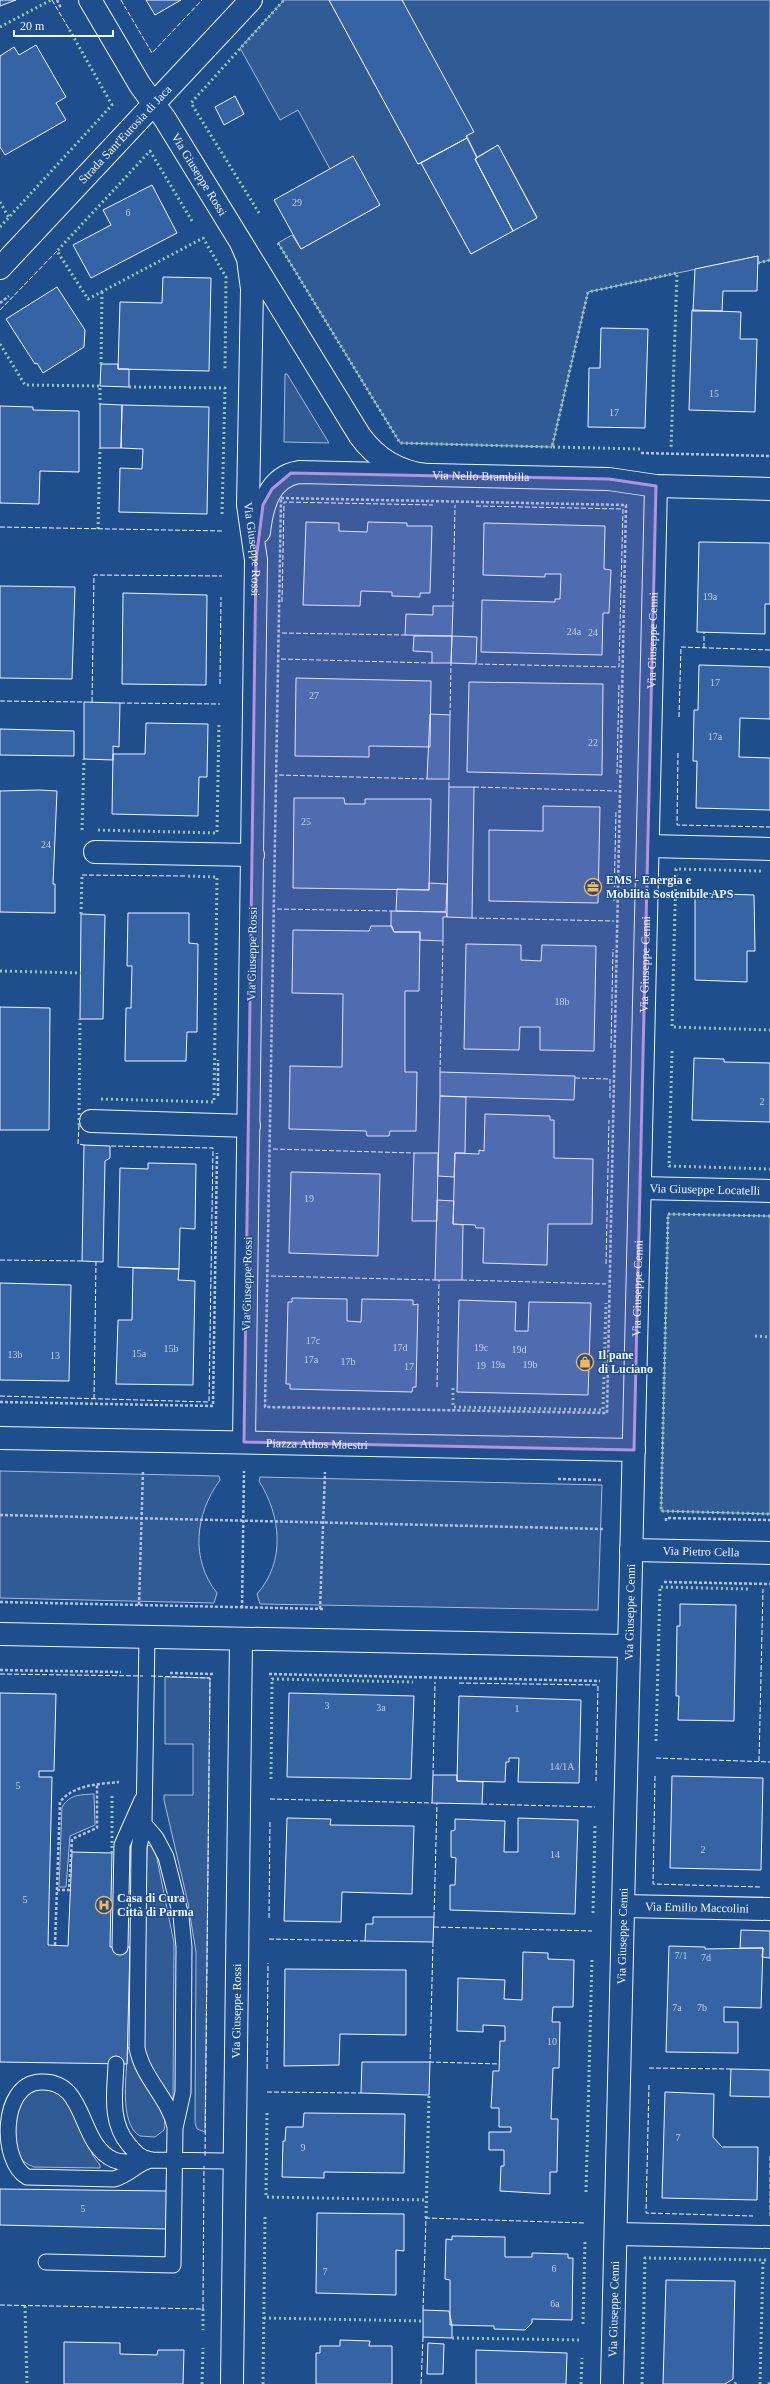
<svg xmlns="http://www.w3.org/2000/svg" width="770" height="2384" font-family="Georgia,serif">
  <rect width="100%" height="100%" fill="#1f4e8c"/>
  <!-- green -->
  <path fill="#305b95" stroke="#a8bbd7" d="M284,0H329L418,164L421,163L471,254L537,217L498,145L477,157L402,0H770V260L758,263V256L588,292L552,447L400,443L278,243L292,235L301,249L380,205L330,169L298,110L280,120L240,48Z
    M285,374H287L329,443L284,442Z
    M668,1214L770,1216V1514L661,1511Z
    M0,1471L219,1476L220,1480C195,1514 190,1559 217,1593L214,1603L0,1598Z
    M260,1477L602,1485L598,1610L260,1604L257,1594C286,1561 281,1516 259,1481Z
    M165,1677L210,1678L205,2132L197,2129L195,2123L196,1952L188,1903L164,1800V1795H193V1744H165Z
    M94,1794L95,1825L70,1836L66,1887H59L62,1807C70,1794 80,1795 94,1794Z
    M149,1845L155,1849L174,1943L173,2099H170L145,2057L143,2037L147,1847Z
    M128,2047C132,2052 132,2061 135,2068C144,2087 170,2106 164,2130L155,2137L140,2136C118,2124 127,2070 128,2047Z
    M38,2089C42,2089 49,2088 53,2090C78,2102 81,2144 100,2165V2168L34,2167C2,2155 16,2122 20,2098Z"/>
  <!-- building -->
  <path fill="#3563a3" stroke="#f2f6ff" d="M0,0H16L0,6Z
    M146,0H181L155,15Z
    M329,0H402L474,132L466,136L467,138L418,164Z
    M36,45L66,97L56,103L66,120L5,155L0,147V56L14,47L19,55Z
    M235,96L244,114L224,125L215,107Z
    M467,138L477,158L475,159L513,231L471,254L421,163Z
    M498,145L537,218L513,231L475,159Z
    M353,156L380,205L301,249L274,200Z
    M152,185L177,233L91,278L73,245L111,225L103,210Z
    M758,256L757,291H723L722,311H693L695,269Z
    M163,277L211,278L209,371L118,369L120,302L162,303Z
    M57,287L85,330L84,347L43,373L37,363L35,364L6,319Z
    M692,310L741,312L740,339H757L755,412L689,410Z
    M601,328L648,329L645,428L588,427L589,368H600Z
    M101,364H118V369H129V387L100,386Z
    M100,404L122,405L121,448H100Z
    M122,405L209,407L207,514L119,512L120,468L142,469L143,449L121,448Z
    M0,406L33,407V410L79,411V472L40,471L39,504L0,503Z
    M306,522L339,523V531L367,532L368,522L407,523V526H432L430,593H420V597L392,596V592L361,591L360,606L303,605Z
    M484,523L605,526L604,569L611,570L609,613H603L602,655L481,652L482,600L555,602V599H560L561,574H545V577L483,575Z
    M699,542L770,543V604H765V634L697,632Z
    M0,586L75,587L72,679L0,678Z
    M123,593L207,595L206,685L122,684Z
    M433,606H453L452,636L405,635L406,614L433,615Z
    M414,636H452L451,663H432V652L413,651Z
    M452,636L477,637L476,664L451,663Z
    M699,665L770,667V719L740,718L739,757L770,758V810L696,808L697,761H693L694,710H698Z
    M296,678L431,681L430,747L369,746V757L295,756Z
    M469,682L603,684L602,775L467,772Z
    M84,702L120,703L119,747L113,746V760L84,759Z
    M430,714L450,715L449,779H427Z
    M146,723L208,724L207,777H199L198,816L112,814L113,754H145Z
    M0,729L74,731V756L0,755Z
    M449,787H474L472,918L447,917Z
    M39,790L57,791L53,884H55V913L0,912V791Z
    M294,798H344L345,804H365V799H431L429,890L293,888Z
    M543,806L600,807L598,903L489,901V830L543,831Z
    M429,883L447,884L446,912L396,911L397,889L429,890Z
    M695,893L754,895L755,951H747V982L695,980Z
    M391,911L446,912L447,917H443V941L420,940V932H394L391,926Z
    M128,913H189V943L198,944L197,1032H187L186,1061H125L126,1008H131L132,966H127Z
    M81,914L105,915L103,1019H80Z
    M371,926H392L394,932H420L419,991H405V1072H417L416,1131H390L389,1136H367L366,1131L289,1129L290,1066L342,1067L343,994L292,993L293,930L369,931Z
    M466,944L521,945V960L541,961L542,945L596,946L594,1051L540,1050V1027H520L519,1050L464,1049Z
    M0,1007L50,1008L49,1130H0Z
    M694,1058L724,1059V1062L770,1063V1122L692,1120Z
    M440,1072L575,1076L574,1100L440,1096Z
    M440,1096L466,1097L465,1153H455L454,1177L438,1176Z
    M485,1114L550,1116V1120H554V1158L593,1159L592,1224H548L547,1265L483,1263L484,1228H476L475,1225L453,1224L455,1153L479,1154V1150L484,1151Z
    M84,1145L110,1146V1158L105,1161L103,1262L82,1261Z
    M414,1153H438L437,1221H412Z
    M148,1163L196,1164L195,1229L180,1228L179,1269L118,1267L120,1168L148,1169Z
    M291,1172L380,1174L378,1256L289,1253Z
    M437,1200L454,1201L453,1224L463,1225L462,1280H435Z
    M133,1268L179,1269L178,1280L195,1281L193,1385L116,1384L118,1320H132Z
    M0,1283L71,1285L69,1381L0,1380Z
    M292,1298L347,1299V1321L361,1322L362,1299L413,1300V1305L418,1304L416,1387H413L412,1392L290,1389V1384H286L288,1302H292Z
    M459,1300L516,1302L515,1331H528L529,1302L591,1303L588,1395L457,1392Z
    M680,1604L736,1605L734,1721L678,1720L679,1696H676L677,1626H680Z
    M0,1693L56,1694L54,1771H39V1777H52L48,1945L68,1946L72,1852L112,1853L110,1947H130L127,2064L0,2062Z
    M289,1693L414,1696L411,1779L287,1777Z
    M459,1696L581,1700L579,1783L518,1782L519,1758H509V1762H506L505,1782L457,1781Z
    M433,1775H457V1781L483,1782L482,1804L432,1803Z
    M672,1776L763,1778L761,1870L670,1868Z
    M287,1818L331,1819L330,1825L414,1826L412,1894L342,1892L341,1922L284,1921Z
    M518,1818L578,1820L575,1914L450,1910V1885H455L456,1858L451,1857V1831L455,1830V1819L505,1821L504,1852H518Z
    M373,1917H434L433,1942L365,1941L366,1924H373Z
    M741,1930L770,1931V1958L762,1957L763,1948H740Z
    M669,1946L705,1947V1949L763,1948L761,2008L724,2007V2022H738V2053L666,2052Z
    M523,1952L548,1953V1959L574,1960L573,2007H553L552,2022H560L559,2068H553L551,2119H558L557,2172H550V2194L500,2191L501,2166H504V2150H489V2132H511V2127H499V2108H491L493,2071H499L500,2041H505V2026L483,2025V2032L457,2031L458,1978L505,1980L504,1999L522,2000Z
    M285,1969L406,1970V2035L340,2034L339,2065L284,2066Z
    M362,2062H430L429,2095L361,2093Z
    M731,2069L770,2070V2097L730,2096Z
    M665,2092L714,2094L713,2137L722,2147H758L757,2200L662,2198Z
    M304,2113L405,2114L404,2173L324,2172V2178L282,2177L283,2141H285L286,2127H303Z
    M0,2189L167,2191L166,2229L0,2225Z
    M317,2213L404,2214V2251L396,2250V2295L316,2293Z
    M452,2236L505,2237V2257H532V2253L568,2254V2258H573L572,2320L532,2319V2323L525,2330L494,2329V2326L450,2325V2280L445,2279L446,2239L452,2240Z
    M666,2280L735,2281L733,2379L725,2384H663Z
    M423,2310L449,2311L452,2325V2338L423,2337Z
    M340,2340L370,2341L369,2346H392V2384H316V2353H320V2346H340Z
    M64,2342L120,2343V2354L157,2355L158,2350H184L183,2384H64Z
    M428,2343L444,2344L443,2374H427Z
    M476,2350L567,2353L566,2384H476Z"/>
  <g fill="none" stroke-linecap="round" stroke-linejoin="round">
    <!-- lane casing -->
    <g stroke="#f2f6ff" stroke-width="17">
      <path id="lane" d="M144,1824L139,1847L137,2048C143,2079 169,2098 175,2127
        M120,1947L122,1845L142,1800
        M116,2064C115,2092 109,2122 129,2145C136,2153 140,2158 151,2160
        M153,2160C140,2160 130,2175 114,2179L27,2177C0,2162 0,2084 40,2082C88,2079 77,2144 114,2160C126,2165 137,2160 149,2160C178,2160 206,2161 234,2161
        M46,2262L173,2265L175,2128L183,2092L184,1947L181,1916L166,1857L156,1838L144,1824L147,1637"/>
    </g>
    <!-- street casing -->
    <g stroke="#f2f6ff" stroke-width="24">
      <g id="street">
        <path id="s1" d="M90,0L140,85L165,119L360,436C376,458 399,472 426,475"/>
        <path id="s2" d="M242,245L248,259L252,289L248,505L256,560L244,1442"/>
        <path id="s3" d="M0,268L251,0"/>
        <path id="s4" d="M259,532C262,506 269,477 299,472L609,479L656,486L770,489"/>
        <path d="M648,846L770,849"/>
        <path d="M95,852L253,855"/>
        <path d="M91,1121L249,1126"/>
        <path id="s5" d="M640,1188L770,1191"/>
        <path id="s6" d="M0,1438L634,1450"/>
        <path id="s7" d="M631,1550L770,1553"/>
        <path d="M0,1634L629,1646"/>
        <path id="s8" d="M623,1906L770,1909"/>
        <path d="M616,2234L770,2237"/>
        <path id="s9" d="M232,2384L241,1639"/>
        <path id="s10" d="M612,2384L656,486"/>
      </g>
    </g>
    <!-- path -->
    <path stroke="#b3c4dc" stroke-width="2.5" stroke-dasharray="3 2" stroke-linecap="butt" d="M57,0L61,8
      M0,303L9,296
      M641,453L770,456
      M281,498L626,505L607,1413L265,1407Z
      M218,1096V1060
      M0,1402L213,1406L217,1153
      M558,1479L603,1480
      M0,1515L603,1529
      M666,1521V1518L770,1520
      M664,1582L770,1584
      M0,1602L325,1609
      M139,1605L143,1470
      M242,1608L244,1471
      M320,1609L325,1472
      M0,1670L121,1672
      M170,1673L213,1674
      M269,1674L600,1681
      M57,1890H69L72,1839L97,1828V1784
      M55,1945L60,1802C73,1785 98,1784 119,1782"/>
    <!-- lane -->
    <use href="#lane" stroke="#1f4e8c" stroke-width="15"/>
    <!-- street -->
    <use href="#street" stroke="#1f4e8c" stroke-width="22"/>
    <!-- hedge -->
    <path stroke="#97c8a6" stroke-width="3" stroke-dasharray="2 3" stroke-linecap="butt" d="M0,27L51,0
      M0,202L9,218
      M259,213L191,103L284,0
      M192,221L150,151L57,251L88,299L203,238L226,277L225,370
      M0,227L112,105L69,29
      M278,243L400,443L552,447
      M758,263L770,260
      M0,344L25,385L100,386V404
      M101,364L102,291
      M129,387L225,388L222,514
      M640,449L552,447L588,292L677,273L671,449
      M98,529L100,448
      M82,830L84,759
      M98,830L217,833L219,723
      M761,871L676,869L672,1027L770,1030
      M81,914L82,875
      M0,971L81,973
      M672,1051L669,1166L770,1169
      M101,1099L214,1102L217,877L185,876
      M79,1125L80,1019
      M770,1216L668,1214L661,1511L770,1514
      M755,1336L770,1337
      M453,1388V1407L603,1410L606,1303
      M656,1741L660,1587L749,1589
      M271,1779L272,1679L413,1682
      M112,1796V1853
      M593,1913L595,1824
      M267,2113L266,2197L426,2200
      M586,2192L592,1958
      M426,2218L429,2095
      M25,2306L27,2384
      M203,2309V2330
      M264,2318L423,2321
      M583,2324L585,2240
      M452,2338L582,2340
      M202,2384L203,2348
      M263,2384L265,2217
      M581,2384L582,2358
      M642,2384L645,2258L763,2260
      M735,2384L736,2382
      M760,2384L763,2260H769
      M768,2384L770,2383"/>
    <!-- fence -->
    <path stroke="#f2f6ff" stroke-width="1" stroke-dasharray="5 2" stroke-linecap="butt" d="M52,0L69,29
      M121,0L152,53L202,0
      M0,310L57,251
      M476,506L623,509L619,667L476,664
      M0,527L223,531
      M282,602L284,502L433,505
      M453,606L455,505
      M282,633L405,635
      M704,648V632
      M281,659L432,663
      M220,684L221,597
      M0,701L84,702
      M92,702L94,575L222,576
      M120,703L220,704
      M450,715L451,663
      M679,717L681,647L770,650
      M678,753L677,825L770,827
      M617,774L619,685
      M279,775L427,779
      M449,787V779
      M474,787L617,791
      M82,875L185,876
      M614,901L616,811
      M277,909L391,911
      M472,918L614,921
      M611,1048L613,949
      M440,1072L443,941
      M575,1078L610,1079V1099
      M79,1125L78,1144L84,1145
      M273,1149L414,1153
      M0,1260L82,1261
      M606,1264L609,1120
      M271,1276L435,1280
      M462,1280L606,1284
      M437,1387L439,1280
      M0,1396L209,1402L213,1148L110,1146
      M94,1399L96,1262
      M0,1674L143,1676
      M151,1676L210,1678L205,2156
      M459,1683L598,1685L596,1781
      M656,1758L770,1762
      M759,1761L763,1589
      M433,1775L435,1682
      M655,1776L653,1884L760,1887
      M270,1799L432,1803
      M482,1804L595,1807
      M434,1917L437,1803
      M269,1918L270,1820
      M434,1927L592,1931
      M269,1939L365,1941
      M433,1942L430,2062L499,2064
      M649,2068L731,2069
      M267,2069L268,1963
      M649,2085L646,2213L753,2216
      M267,2092L361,2093
      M770,2156V2216
      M0,2305L203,2309L204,2166
      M423,2310L426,2218L585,2223
      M421,2384L423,2337"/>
  </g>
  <!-- marked area -->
  <path fill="#b691df" fill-opacity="0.2" stroke="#b691df" stroke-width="3" stroke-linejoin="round" d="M291,473L609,479L656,486L634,1450L244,1442L256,560L263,505L272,489Z"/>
  <!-- icons -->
  <defs>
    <g id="office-ring" transform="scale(0.9)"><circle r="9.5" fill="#1f4e8c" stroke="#ffb74d" stroke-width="1.5"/><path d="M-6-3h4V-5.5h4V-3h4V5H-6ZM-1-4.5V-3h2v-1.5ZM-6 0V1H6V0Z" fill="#ffb74d"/></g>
    <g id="shop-ring" transform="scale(0.9)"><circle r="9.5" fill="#1f4e8c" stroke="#ffb74d" stroke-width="1.5"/><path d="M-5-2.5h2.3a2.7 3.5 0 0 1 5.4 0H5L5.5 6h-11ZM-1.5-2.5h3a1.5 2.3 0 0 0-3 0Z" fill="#ffb74d"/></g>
    <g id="hospital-ring" transform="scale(0.9)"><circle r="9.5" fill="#1f4e8c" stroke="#ffb74d" stroke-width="1.5"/><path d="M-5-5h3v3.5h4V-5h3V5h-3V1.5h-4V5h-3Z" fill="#ffb74d"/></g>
  </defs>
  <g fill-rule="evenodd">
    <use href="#office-ring" x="593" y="887"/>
    <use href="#shop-ring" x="585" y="1362"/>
    <use href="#hospital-ring" x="104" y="1905"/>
  </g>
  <g text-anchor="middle" stroke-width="3" stroke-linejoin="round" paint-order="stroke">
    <!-- number labels -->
    <g font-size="10" fill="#c3d1e8">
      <text x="297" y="206">29</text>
      <text x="128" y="216">6</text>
      <text x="714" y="397">15</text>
      <text x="614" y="416">17</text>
      <text x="710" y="600">19a</text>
      <text x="574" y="635">24a</text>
      <text x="593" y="636">24</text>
      <text x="715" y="686">17</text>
      <text x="314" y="699">27</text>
      <text x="715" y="740">17a</text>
      <text x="593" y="746">22</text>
      <text x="306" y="825">25</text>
      <text x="46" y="848">24</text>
      <text x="562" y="1005">18b</text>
      <text x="762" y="1105">2</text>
      <text x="309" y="1202">19</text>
      <text x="313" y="1344">17c</text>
      <text x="400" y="1351">17d</text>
      <text x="481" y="1351">19c</text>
      <text x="171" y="1352">15b</text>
      <text x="519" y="1353">19d</text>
      <text x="139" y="1357">15a</text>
      <text x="15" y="1358">13b</text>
      <text x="55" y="1359">13</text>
      <text x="311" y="1363">17a</text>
      <text x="348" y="1365">17b</text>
      <text x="498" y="1368">19a</text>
      <text x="530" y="1368">19b</text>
      <text x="481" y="1369">19</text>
      <text x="409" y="1370">17</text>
      <text x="327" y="1709">3</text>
      <text x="381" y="1711">3a</text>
      <text x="517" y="1712">1</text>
      <text x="562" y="1770">14/1A</text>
      <text x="18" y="1789">5</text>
      <text x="703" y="1853">2</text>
      <text x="555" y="1858">14</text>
      <text x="25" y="1903">5</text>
      <text x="681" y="1959">7/1</text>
      <text x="706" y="1961">7d</text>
      <text x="677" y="2011">7a</text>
      <text x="702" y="2011">7b</text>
      <text x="552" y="2045">10</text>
      <text x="678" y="2141">7</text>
      <text x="303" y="2151">9</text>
      <text x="83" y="2212">5</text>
      <text x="554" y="2272">6</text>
      <text x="325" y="2275">7</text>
      <text x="555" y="2307">6a</text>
    </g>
    <!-- street labels -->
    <g font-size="12" fill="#f2f6ff" stroke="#1f4e8c">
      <text dy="4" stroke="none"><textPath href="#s3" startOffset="183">Strada Sant'Eurosia di Jaca</textPath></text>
      <text dy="4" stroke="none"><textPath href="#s1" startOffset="206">Via Giuseppe Rossi</textPath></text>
      <text dy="4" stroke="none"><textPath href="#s4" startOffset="260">Via Nello Brambilla</textPath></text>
      <text dy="4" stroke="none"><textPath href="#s2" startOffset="306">Via Giuseppe Rossi</textPath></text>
      <text dy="4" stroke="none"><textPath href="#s10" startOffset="1744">Via Giuseppe Cenni</textPath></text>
      <text transform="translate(252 954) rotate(-89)" y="4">Via Giuseppe Rossi</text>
      <text dy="4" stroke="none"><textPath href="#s10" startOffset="1420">Via Giuseppe Cenni</textPath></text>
      <text dy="4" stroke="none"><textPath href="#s5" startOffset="65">Via Giuseppe Locatelli</textPath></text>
      <text transform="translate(247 1284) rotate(-89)" y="4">Via Giuseppe Rossi</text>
      <text dy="4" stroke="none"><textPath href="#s10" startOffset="1096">Via Giuseppe Cenni</textPath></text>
      <text dy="4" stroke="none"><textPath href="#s6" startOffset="317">Piazza Athos Maestri</textPath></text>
      <text dy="4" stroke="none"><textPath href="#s7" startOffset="70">Via Pietro Cella</textPath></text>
      <text dy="4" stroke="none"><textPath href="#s10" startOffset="772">Via Giuseppe Cenni</textPath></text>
      <text dy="4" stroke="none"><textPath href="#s8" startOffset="74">Via Emilio Maccolini</textPath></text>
      <text dy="4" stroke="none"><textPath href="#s10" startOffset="448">Via Giuseppe Cenni</textPath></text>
      <text dy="4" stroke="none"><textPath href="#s9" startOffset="373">Via Giuseppe Rossi</textPath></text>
      <text dy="4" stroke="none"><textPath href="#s10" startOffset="75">Via Giuseppe Cenni</textPath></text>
    </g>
    <!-- poi labels -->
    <g font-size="12" font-weight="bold" fill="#f2f6ff" stroke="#1f4e8c" text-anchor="start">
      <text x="606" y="884">EMS - Energia e<tspan x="606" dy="14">Mobilità Sostenibile APS</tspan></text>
      <text x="598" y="1359">Il pane<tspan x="598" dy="14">di Luciano</tspan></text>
      <text x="117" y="1902">Casa di Cura<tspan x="117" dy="14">Città di Parma</tspan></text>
    </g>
  </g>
  <!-- scale -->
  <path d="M14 30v6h99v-6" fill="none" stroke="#f2f6ff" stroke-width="2"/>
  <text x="20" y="30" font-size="12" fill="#f2f6ff" stroke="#1f4e8c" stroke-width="3" paint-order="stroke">20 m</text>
</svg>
